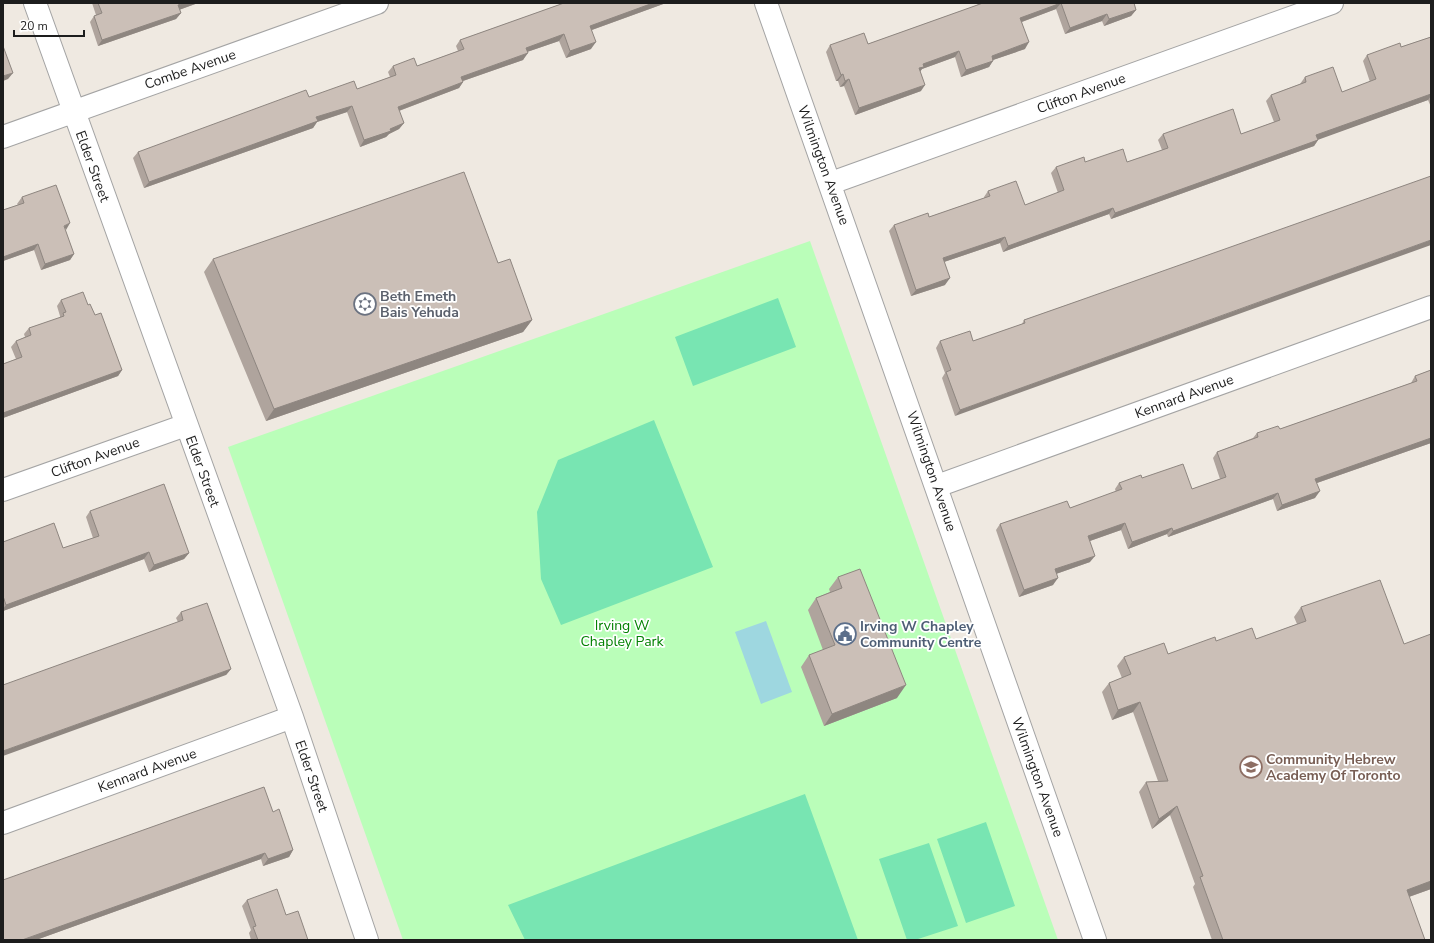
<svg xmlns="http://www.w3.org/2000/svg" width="1434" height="943" font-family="'Nunito Sans',sans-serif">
  <rect width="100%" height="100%" fill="#efe9e1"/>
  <!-- park -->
  <path fill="#bafeb9" d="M810,241L1058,940H403L228,447Z"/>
  <!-- pitch -->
  <path fill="#78e5b2" d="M778,298L796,347L693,386L675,337Z
    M654,420L713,567L561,625L541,579L537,512L558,460Z
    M805,794L858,940H525L508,905Z
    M986,822L1015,906L966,923L937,839Z
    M929,843L958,926L915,940H907L879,859Z"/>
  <!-- water -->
  <path fill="#9ed7e0" d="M766,621L792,692L761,704L735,632Z"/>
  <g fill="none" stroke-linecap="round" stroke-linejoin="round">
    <!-- street casing -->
    <g stroke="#a4a4a4" stroke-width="24">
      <path id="street" d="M35,3L292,717L367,940
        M766,3L1095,940
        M3,137L377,3
        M831,183L1332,3
        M937,486L1431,307
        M3,490L186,425
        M3,823L292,717"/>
    </g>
    <!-- street -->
    <use href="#street" stroke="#fff" stroke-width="22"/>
  </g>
  <!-- wall -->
  <path fill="#afa49d" d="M92,3H198L179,10L181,13L176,19L98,46L90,22L94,16L96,15Z
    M564,3H666L592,30L591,49L566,58L559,41L527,52L523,60L463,81V82L459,88L399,111L404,123L399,129L389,134L386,137L360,147L347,112L317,122L313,128L144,188L133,158L138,152L309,97L357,89L390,77L388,72L393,66H417L458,51L456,46L460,40Z
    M978,3H1134L1136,10L1131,16L1104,26L1102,21L1065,34L1056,9L1022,22L1025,49L993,60L989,67L961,77L955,57L922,69L920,72L921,91L855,115L844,86L840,87L838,81H836L826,52L830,45L868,44L978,5L977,4Z
    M1431,37V107L1428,100L1318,139V140L1314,146L1111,219L1109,214L1003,252L1000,243L944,262L945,285L911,296L889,231L894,225L929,217L984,198V197L988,191L1025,205L1058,193L1051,173L1056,167L1085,162H1127L1162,150L1158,140L1163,134H1241L1274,122L1266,101L1271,95L1300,84L1305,77L1342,92L1370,82L1363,61L1367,55L1401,47Z
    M22,197L65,230L74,254L70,260L41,270L34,250L3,261V210L18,205L17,204Z
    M213,259L498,263L532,320L523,332L266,421L204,272Z
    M61,300L88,305L95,315L122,370L118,376L3,418V364L16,359L11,347L16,341L25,337L24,334L29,328L60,318V316L57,306Z
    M1081,300L955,416L942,378L945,373L936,348L940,341H973L1022,324L1024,320Z
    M1431,370V443L1317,483L1315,498L1277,511L1273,499L1168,537L1167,534L1128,549L1121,530L1090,541V562L1056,574L1053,585L1019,597L996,530L1000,524L1070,508L1116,492L1115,489L1119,483L1142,478L1192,489L1220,479L1213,458L1217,452L1253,438L1257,433L1280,429L1411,383L1415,376Z
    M90,511L189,553L184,559L149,572L144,559L3,611V542L63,548L93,538L86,517Z
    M838,577L897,698L824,726L801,667L809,655L823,650L808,610L816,598L830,592L829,589Z
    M1301,607L1431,889L1409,897L1425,940H1212L1193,887L1195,884L1170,815L1152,829L1139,792L1146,782L1158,781L1133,712L1112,720L1102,692L1109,683L1122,678L1117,666L1124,657L1168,654L1216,641L1256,639L1297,624L1294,617Z
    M181,612L231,669L226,675L178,622L176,618Z
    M273,812L293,850L289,857L263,866L261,859L36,940H3Z
    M247,900L286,915L308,940H251L249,933L251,930L242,906Z"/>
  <!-- shaded-wall -->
  <path fill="#8e8680" d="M184,3H198L173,12L178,5Z
    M653,3H666L586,32L590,26Z
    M1061,3L1056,9L1016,24L1020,18Z
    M1136,10L1131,16L1104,26L1109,19Z
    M181,13L176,19L98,46L102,40Z
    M1107,14L1102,21L1065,34L1070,28Z
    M564,34L559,41L521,54L526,48Z
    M596,42L591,49L566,58L570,51Z
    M1029,42L1025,49L987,62L992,56Z
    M959,51L955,57L922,69L919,73V68L923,64Z
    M528,53L523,60L457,83L461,77Z
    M993,61L989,67L961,77L966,70Z
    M13,73L8,79L3,81V76Z
    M843,74L838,81H836L841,75Z
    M849,79L844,86L840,87L845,81Z
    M463,82L459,88L393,113L398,107Z
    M925,85L921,91L855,115L859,108Z
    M1431,94V96L1428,100L1312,142L1316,135Z
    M352,106L347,112L317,122L313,128L144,188L149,182L316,117Z
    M404,123L399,129L389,134L386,137L360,147L364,140Z
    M1318,140L1314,146L1111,219L1115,213Z
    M1113,208L1109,214L1003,252L1008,246Z
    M70,223L66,230L64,226Z
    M1005,237L1000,243L938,264L943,258Z
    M1431,240V245L955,416L960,410Z
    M38,244L34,250L3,261V257Z
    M74,254L70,260L41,270L45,264Z
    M950,278L945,285L911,296L916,290Z
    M532,320L523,332L266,421L274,409Z
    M122,370L118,376L3,418V413Z
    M1431,438V443L1311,485L1315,479Z
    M1320,491L1315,498L1277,511L1282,505Z
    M1278,493L1273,499L1168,537L1173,531Z
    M1125,523L1121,530L1084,543L1088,536Z
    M1172,528L1167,534L1128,549L1132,542Z
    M149,552L144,559L3,611V609L6,605Z
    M189,553L184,559L149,572L154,565Z
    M1095,556L1090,562L1050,576L1055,569Z
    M1058,578L1053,585L1019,597L1024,590Z
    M231,669L226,675L3,756V751Z
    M906,685L897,698L824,726L832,714Z
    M1140,702L1133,712L1112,720L1118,710Z
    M1177,806L1170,815L1152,829L1159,819Z
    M293,850L289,857L263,866L268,859Z
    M265,853L261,859L36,940H22Z
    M1431,881V889L1400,900L1407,890Z"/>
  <!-- building -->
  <path fill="#cbbfb7" stroke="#8e8680" d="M98,3H184L178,5L181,13L102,40L94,16L102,13Z
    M564,3H653L590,26L596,42L570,51L564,34L526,48L528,53L461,77L463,82L398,107L404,123L390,129L391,131L364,140L352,106L316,117L318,121L149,182L138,152L306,90L309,97L354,81L357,89L396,75L393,66L414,58L417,66L464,49L460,40Z
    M983,3H1061L1020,18L1029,42L992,56L993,61L966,70L959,51L923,64L924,67L919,68L925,85L859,108L849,79L845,81L843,74L841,75L830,45L864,33L868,44Z
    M1061,3H1134L1136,10L1109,19L1107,14L1070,28Z
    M1431,37V94L1316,135L1318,140L1115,213L1113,208L1008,246L1005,237L943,258L950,278L916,290L894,225L928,213L929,217L990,196L988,191L1016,181L1025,205L1064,190L1056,167L1084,157L1085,162L1123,149L1127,162L1168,148L1163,134L1233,109L1241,134L1280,120L1271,95L1306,82L1305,77L1333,67L1342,92L1376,79L1367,55L1400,43L1401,47Z
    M3,46L13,73L3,76Z
    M464,172L498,263L510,259L532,320L274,409L213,259Z
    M1431,176V240L960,410L946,372L951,370L940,341L970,331L973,341L1025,323L1024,320L1081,300Z
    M56,185L70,223L64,226L74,254L45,264L38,244L3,257V210L24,203L22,197Z
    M83,292L88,305L90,304L95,315L101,313L122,370L3,413V364L22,357L16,341L31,335L29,328L64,316L63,313L66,312L61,300Z
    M1431,370V438L1315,479L1320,491L1282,505L1278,493L1173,531L1172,528L1132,542L1125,523L1088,536L1095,556L1055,569L1058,578L1024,590L1000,524L1067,501L1070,508L1122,489L1119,483L1141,475L1142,478L1183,464L1192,489L1226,477L1217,452L1258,437L1257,433L1278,426L1280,429L1417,381L1415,376Z
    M164,484L189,553L154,565L149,552L6,605L3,596V542L54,523L63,548L99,536L90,511Z
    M860,569L906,685L832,714L809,655L835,645L816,598L842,588L838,577Z
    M1380,580L1404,644L1431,634V881L1407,890L1425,940H1223L1200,877L1203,876L1177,806L1159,819L1146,782L1168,781L1140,702L1118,710L1109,683L1131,674L1124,657L1164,643L1168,654L1215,637L1216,641L1252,628L1256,639L1306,621L1301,607Z
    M207,603L231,669L3,751V685L183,620L181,612Z
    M264,787L273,812L279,809L293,850L268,859L265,853L22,940H3V880Z
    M277,889L286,915L298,911L308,940H258L253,927L256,926L247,900Z"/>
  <!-- icons -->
  <defs>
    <g id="synagogue-ring" transform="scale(1.15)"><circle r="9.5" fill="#fff" stroke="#6b7280" stroke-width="1.5"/><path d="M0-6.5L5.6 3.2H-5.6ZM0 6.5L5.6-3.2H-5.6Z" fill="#6b7280"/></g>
    <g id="civic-ring" transform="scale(1.15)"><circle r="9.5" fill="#fff" stroke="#5c6f8a" stroke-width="1.5"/><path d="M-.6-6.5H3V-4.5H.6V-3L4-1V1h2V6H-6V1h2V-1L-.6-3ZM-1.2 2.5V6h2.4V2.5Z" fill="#5c6f8a"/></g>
    <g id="school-ring" transform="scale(1.15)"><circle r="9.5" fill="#fff" stroke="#8d6e63" stroke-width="1.5"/><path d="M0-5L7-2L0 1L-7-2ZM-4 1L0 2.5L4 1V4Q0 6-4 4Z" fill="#8d6e63"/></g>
  </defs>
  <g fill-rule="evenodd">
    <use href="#synagogue-ring" x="365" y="304"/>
    <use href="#civic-ring" x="845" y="634"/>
    <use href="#school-ring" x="1251" y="767"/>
  </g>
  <g text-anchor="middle" stroke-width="3.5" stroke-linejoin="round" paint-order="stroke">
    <!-- street labels -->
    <g font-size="14" fill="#1d1d1d" stroke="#fff">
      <text transform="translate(190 69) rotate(-19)" y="5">Combe Avenue</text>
      <text transform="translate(1081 93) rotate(-20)" y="5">Clifton Avenue</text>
      <text transform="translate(824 165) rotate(70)" y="5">Wilmington Avenue</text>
      <text transform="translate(93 166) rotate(70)" y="5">Elder Street</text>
      <text transform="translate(1184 396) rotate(-20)" y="5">Kennard Avenue</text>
      <text transform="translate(95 457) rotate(-20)" y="5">Clifton Avenue</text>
      <text transform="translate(203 471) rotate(70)" y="5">Elder Street</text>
      <text transform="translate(932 471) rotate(71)" y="5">Wilmington Avenue</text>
      <text transform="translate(147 770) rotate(-20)" y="5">Kennard Avenue</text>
      <text transform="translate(312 776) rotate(71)" y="5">Elder Street</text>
      <text transform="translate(1038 777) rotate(70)" y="5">Wilmington Avenue</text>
    </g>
    <!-- worship labels -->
    <g font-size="14" font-weight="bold" fill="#5b616d" stroke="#fff" text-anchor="start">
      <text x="380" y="301">Beth Emeth<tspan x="380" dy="16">Bais Yehuda</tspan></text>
    </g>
    <!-- park labels -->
    <g font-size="14" fill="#038203" stroke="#fff">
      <text x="622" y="630">Irving W<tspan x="622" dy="16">Chapley Park</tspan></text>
    </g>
    <!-- service labels -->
    <g font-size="14" font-weight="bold" fill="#4e5e75" stroke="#fff" text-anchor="start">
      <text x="860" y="631">Irving W Chapley<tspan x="860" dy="16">Community Centre</tspan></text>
    </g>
    <!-- education labels -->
    <g font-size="14" font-weight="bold" fill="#785e54" stroke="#fff" text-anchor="start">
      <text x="1266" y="764">Community Hebrew<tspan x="1266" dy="16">Academy Of Toronto</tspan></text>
    </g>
  </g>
  <!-- border -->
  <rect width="1434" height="943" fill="none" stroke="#1d1d1d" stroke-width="8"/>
  <!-- scale -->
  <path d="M14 30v6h70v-6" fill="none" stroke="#1d1d1d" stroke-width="2"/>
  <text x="20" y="30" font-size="12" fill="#1d1d1d" stroke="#ffffff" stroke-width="3" paint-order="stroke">20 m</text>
</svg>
